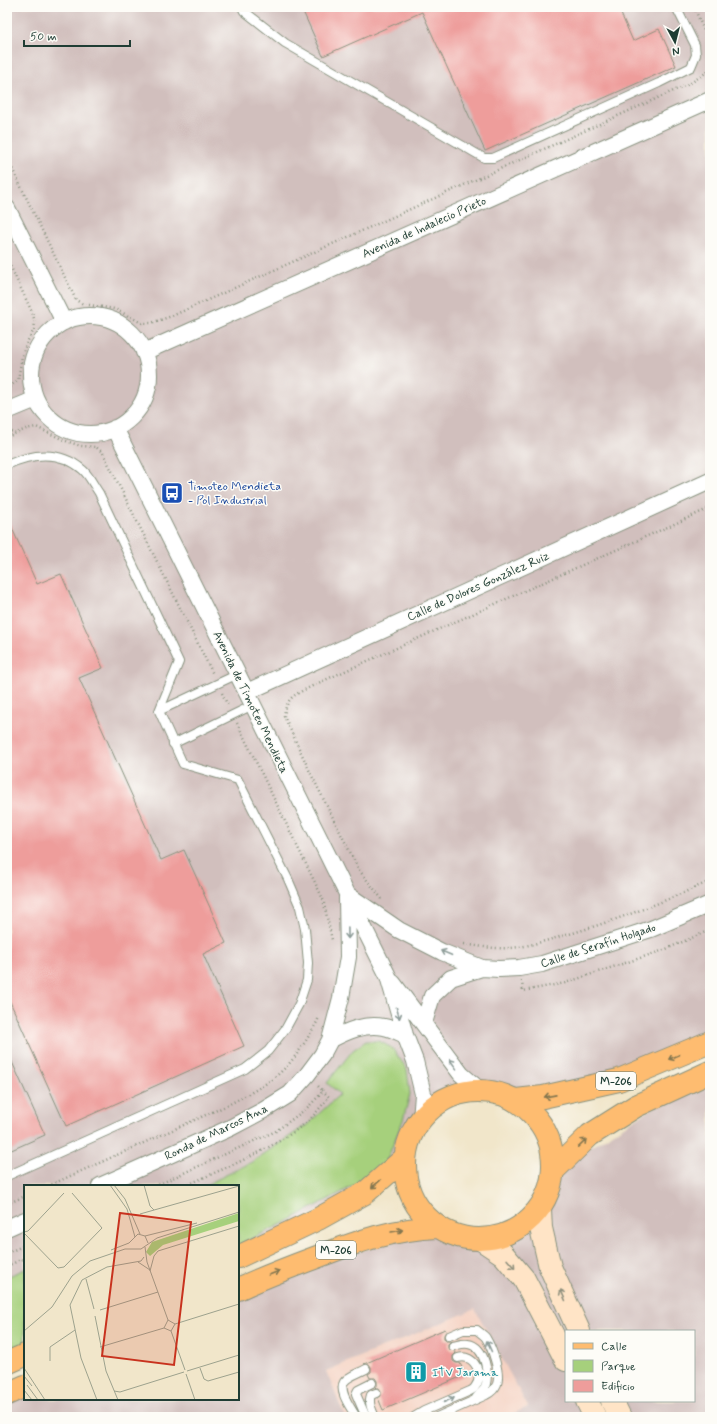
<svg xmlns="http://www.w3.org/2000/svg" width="717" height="1424" font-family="Mynerve,sans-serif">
  <rect width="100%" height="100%" fill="#fdfcf7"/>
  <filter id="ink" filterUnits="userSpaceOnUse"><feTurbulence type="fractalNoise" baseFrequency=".025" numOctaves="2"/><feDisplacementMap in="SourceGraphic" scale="8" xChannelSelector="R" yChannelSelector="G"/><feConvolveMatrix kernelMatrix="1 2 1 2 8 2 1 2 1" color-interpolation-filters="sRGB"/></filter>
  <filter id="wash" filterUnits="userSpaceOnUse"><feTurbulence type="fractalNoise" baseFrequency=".012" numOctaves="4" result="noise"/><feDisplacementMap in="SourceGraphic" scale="16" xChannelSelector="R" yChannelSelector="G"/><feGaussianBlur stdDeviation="0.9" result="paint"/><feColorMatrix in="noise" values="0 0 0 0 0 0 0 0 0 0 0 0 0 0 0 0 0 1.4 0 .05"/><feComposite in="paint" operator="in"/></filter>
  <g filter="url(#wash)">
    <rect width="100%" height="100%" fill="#f1e6ca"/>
    <!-- built -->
    <path fill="#f5d2c2" d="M476,1308L528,1407L505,1417H345L326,1371Z"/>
    <!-- industrial -->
    <path fill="#d1bfbd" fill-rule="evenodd" d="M7,7H710V1042L516,1100L498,1093L481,1091L458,1094L434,1106L421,1121L409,1139L405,1158L254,1250L238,1186H25V1355L7,1363Z
      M710,1072V1417H505L528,1407L475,1309L326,1371L345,1417H7V1394L25,1386V1399H238V1289L438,1227L457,1236L481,1240L506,1235L524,1225L540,1209L549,1190L554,1170ZM566,1331H694V1401H566Z"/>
    <!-- green -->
    <path fill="#a6d07c" stroke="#628658" d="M366,1041H379L392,1048L407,1069L410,1094L403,1120L386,1162L366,1179L286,1222L238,1245V1186H204L252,1162L308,1124L340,1094L327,1083L353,1050Z
      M25,1269V1345L7,1354V1277Z"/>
    <g id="blocks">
      <!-- building -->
      <path fill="#ee9d9b" d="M301,7H618L633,41L659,29L676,66L485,151L422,12L323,56Z
        M7,517L37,584L61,574L103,668L79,678L161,860L184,850L226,943L203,954L244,1046L66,1126L7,995Z
        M7,1051L45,1135L7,1152Z
        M445,1329L446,1331L444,1335V1338L446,1341H451L448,1344V1348L449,1350L455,1351L456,1353L453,1356V1361L456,1363H460L465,1375L383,1410L378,1398L381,1396V1391L379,1388H375L377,1386V1381L375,1378H370L368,1374L371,1372V1367L369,1364H364Z"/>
    </g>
  </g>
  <g filter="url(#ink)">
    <use href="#blocks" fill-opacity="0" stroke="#88927f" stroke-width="1"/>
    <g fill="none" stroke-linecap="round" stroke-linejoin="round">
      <!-- lane casing -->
      <g stroke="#88927f" stroke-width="10">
        <path id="lane" d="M242,7L244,11L285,43L484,158H493L659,83L691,67L696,55L695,45L676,7
          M7,465C33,453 60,450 83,470C89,475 94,486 99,493L179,662L159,711L183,764L238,780L288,879L300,907L305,929L308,963L307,980L299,1004L286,1028L268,1051L245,1069L7,1176
          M159,711L238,674
          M173,744L253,705
          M453,1346C458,1345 463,1343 468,1344C485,1346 491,1376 484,1389C482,1392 478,1395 476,1398
          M356,1417C352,1409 338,1392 344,1382C348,1376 359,1373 366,1369
          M366,1417L356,1394L358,1390L372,1383
          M375,1417C372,1410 368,1403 371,1395L376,1393
          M414,1417L424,1411L470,1391C472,1390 474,1389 475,1387C485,1375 474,1353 458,1358
          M437,1417L486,1395C490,1393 495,1389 497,1384C501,1373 492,1348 486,1338C484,1335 479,1332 477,1330H463L449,1336"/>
      </g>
      <!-- street casing -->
      <g stroke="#88927f" stroke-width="18">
        <path id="street" d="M7,208L64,322
          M31 375a59 59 0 1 1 118 0a59 59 0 1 1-118 0Z
          M144,352L710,100
          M7,411L36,399
          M115,428L388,976L405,1035L415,1061L423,1094L421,1121
          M247,692L710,481
          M348,895L399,930L442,952L482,968L499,969L519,968L542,964L651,929L710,904
          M393,983L461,1074L481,1091
          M424,1023L432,996L451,978L482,968
          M330,1040C347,1031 365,1023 384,1027C391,1028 398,1032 405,1035
          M100,1186L230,1128L264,1110L290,1094L307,1075L322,1055L330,1040L341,998L348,957L347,897
          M7,1228L25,1220"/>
      </g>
      <!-- secondary casing -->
      <g stroke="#88927f" stroke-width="24">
        <path id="secondary" d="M540,1209L541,1228L550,1267L579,1331
          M482,1240L503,1254L524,1279L566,1360
          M587,1401L595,1417
          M612,1401L620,1417"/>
      </g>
      <!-- primary casing -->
      <g stroke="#88927f" stroke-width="24">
        <path id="primary" d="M405 1165a74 74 0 1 1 148 0a74 74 0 1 1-148 0Z
          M516,1100L543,1097L619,1080L710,1042
          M554,1170L590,1135L636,1106L710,1072
          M238,1257L318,1219L365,1193L405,1158
          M238,1289C264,1277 290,1267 317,1257C359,1241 393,1229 438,1227
          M7,1363L25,1355
          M7,1394L25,1386"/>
      </g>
      <!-- path -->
      <path stroke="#88927f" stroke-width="2.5" stroke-dasharray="1 3" stroke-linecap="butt" d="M694,7L710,45
        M7,158L76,300L83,304L115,309L142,323H151L172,316L689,84L710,70
        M7,259L32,312L35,322L34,330L27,342L22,356L18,380L7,389
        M8,424L13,435
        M7,437L26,429L36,427L66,441L81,446L96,447L103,453L213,674
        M222,693L228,706
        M237,723L323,899L332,940
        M382,899L359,870L311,774L284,716C287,694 298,694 316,684L710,508
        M464,944C482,947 501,950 519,947C537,944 555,938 573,933C620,919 666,901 710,881
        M522,981L523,991L565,983L664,950L710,930
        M48,1186L228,1105C244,1096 262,1088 276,1076C294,1062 306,1041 317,1022L319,1017
        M155,1186L276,1131L306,1109L321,1094L322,1090L316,1084
        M185,1186C226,1167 271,1151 307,1122C315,1115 322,1105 329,1097L322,1090
        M7,1204L25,1196
        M7,1253L25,1245
        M7,1266L25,1258
        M511,1417H519"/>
      <!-- lane -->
      <use href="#lane" stroke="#fff" stroke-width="8"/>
      <!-- street -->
      <use href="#street" stroke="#fff" stroke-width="16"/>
      <!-- secondary -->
      <use href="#secondary" stroke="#ffe4c6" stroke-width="22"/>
      <!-- primary -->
      <use href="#primary" stroke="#febc70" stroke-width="22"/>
    </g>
    <!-- one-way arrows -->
    <defs><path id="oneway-shaft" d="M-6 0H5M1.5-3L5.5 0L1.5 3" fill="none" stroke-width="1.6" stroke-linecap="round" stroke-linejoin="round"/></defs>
    <g stroke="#8f9e9a">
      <use href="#oneway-shaft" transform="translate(348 933) rotate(89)"/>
      <use href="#oneway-shaft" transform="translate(446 953) rotate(-157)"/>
      <use href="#oneway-shaft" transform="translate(398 1013) rotate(74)"/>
      <use href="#oneway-shaft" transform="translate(453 1064) rotate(-126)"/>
      <use href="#oneway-shaft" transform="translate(489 1346) rotate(-114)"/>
      <use href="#oneway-shaft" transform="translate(449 1400) rotate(-24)"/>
    </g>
    <g stroke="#83764f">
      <use href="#oneway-shaft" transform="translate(674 1057) rotate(157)"/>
      <use href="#oneway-shaft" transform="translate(550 1096) rotate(169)"/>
      <use href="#oneway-shaft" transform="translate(582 1143) rotate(-44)"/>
      <use href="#oneway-shaft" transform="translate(376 1184) rotate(139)"/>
      <use href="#oneway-shaft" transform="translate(397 1231) rotate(-10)"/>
      <use href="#oneway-shaft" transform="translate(274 1273) rotate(-21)"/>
    </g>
    <g stroke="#8f907d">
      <use href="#oneway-shaft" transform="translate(511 1264) rotate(50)"/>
      <use href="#oneway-shaft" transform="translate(563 1295) rotate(-114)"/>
    </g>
  </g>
  <!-- icons -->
  <defs>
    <g id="bus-square" transform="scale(1.15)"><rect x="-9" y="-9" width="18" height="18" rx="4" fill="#1a4fb4" stroke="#fdfcf7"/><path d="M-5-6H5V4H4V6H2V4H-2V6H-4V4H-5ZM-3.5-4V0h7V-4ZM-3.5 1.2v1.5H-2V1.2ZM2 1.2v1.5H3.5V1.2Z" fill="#fff"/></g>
    <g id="building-square" transform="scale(1.15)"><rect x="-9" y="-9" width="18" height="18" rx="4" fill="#0f9aa8" stroke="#fdfcf7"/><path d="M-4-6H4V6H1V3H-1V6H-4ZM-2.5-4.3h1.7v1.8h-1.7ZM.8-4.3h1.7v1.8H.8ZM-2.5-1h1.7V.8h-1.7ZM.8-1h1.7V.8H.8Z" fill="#fff"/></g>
  </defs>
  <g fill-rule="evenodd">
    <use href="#bus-square" x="172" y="493"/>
    <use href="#building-square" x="416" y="1372"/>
  </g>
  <g text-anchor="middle" stroke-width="3" stroke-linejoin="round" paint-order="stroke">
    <!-- shield labels -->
    <g fill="#fdfcf7" stroke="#62766e" stroke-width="1">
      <rect x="596" y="1072" width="40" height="18" rx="3"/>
      <rect x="316" y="1241" width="40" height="18" rx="3"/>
    </g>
    <g font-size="11" font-weight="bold" fill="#1f3d34">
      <text x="616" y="1085">M-206</text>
      <text x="336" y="1254">M-206</text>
    </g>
    <!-- street labels -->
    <g font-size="12" fill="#1f3d34" stroke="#fdfcf7">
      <text transform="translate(424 227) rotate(-24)" y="4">Avenida de Indalecio Prieto</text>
      <text transform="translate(478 586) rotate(-24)" y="4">Calle de Dolores González Ruiz</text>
      <text transform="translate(251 702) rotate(64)" y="4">Avenida de Timoteo Mendieta</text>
      <text transform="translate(598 945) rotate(-18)" y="4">Calle de Serafín Holgado</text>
      <text transform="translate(216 1132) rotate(-26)" y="4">Ronda de Marcos Ana</text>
    </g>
    <!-- transit labels -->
    <g font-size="12" fill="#164399" stroke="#fdfcf7" text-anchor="start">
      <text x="188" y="490">Timoteo Mendieta<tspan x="188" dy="14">- Pol Industrial</tspan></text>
    </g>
    <!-- culture labels -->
    <g font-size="12" fill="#0d838f" stroke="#fdfcf7" text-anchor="start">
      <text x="432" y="1376">ITV Jarama</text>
    </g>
  </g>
  <!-- overview -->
  <g transform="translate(24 1185)">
    <rect width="215" height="215" fill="#f1e6ca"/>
    <path d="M215,28V36L139,60L126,71L122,67L128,57Z" fill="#a6d07c"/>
    <path fill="none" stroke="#9da28e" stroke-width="1" d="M86,0L103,24L111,52M90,0L101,14L116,49M120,0L126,21L130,25M116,29L215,1M0,47L4,46L40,8M0,48L34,83L40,82L78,43L48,8M121,51L173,38M121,62L123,77L144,135M87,65L105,58L114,49L121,51L124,58M114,77L126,85M126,86L130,71L134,66L215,41M62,94L70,124M76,125L134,107M71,131L82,186L94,215M144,135L140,143L147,146M144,135L151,139L147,146M151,139L215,119M0,146L28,122L48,91L66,76L101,64H117L133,53L215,27M147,146L161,185M76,162L140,143M26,176V162L51,145M0,183L21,215M176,183L180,194L184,196L215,187M163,186L215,170M162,189L171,215M0,191L8,201M3,200L14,215M0,205L8,215M90,206L96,207L160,187M73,215L57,173L46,120L58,95L83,82L117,76L120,72"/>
    <path fill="#c8321e" fill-opacity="0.15" stroke="#c8321e" stroke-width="2" d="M96,28L167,37L150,180L78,171Z"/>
    <rect width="215" height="215" fill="none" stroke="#1f3d34" stroke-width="2"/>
  </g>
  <!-- margin -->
  <rect width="717" height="1424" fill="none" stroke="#fdfcf7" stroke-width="24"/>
  <!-- legend -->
  <rect x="565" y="1330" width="130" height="72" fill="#fdfcf7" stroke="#a4b0a9"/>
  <rect x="573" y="1343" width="20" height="6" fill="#febc70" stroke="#a4b0a9"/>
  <text x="601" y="1350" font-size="12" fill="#1f3d34">Calle</text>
  <rect x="573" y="1360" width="20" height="12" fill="#a6d07c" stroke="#a4b0a9"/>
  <text x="601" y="1370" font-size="12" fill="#1f3d34">Parque</text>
  <rect x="573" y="1380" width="20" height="12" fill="#ee9d9b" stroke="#a4b0a9"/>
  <text x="601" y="1390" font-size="12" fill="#1f3d34">Edificio</text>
  <!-- north arrow -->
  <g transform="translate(675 42) rotate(173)" stroke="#fdfcf7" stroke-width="3" paint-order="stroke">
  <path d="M0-3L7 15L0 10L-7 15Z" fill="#1f3d34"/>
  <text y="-6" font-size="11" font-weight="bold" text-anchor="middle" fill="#1f3d34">N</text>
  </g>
  <!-- scale -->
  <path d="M24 40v6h106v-6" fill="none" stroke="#1f3d34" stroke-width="2"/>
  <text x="30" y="40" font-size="12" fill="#1f3d34" stroke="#fdfcf7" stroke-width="3" paint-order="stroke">50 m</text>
</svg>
